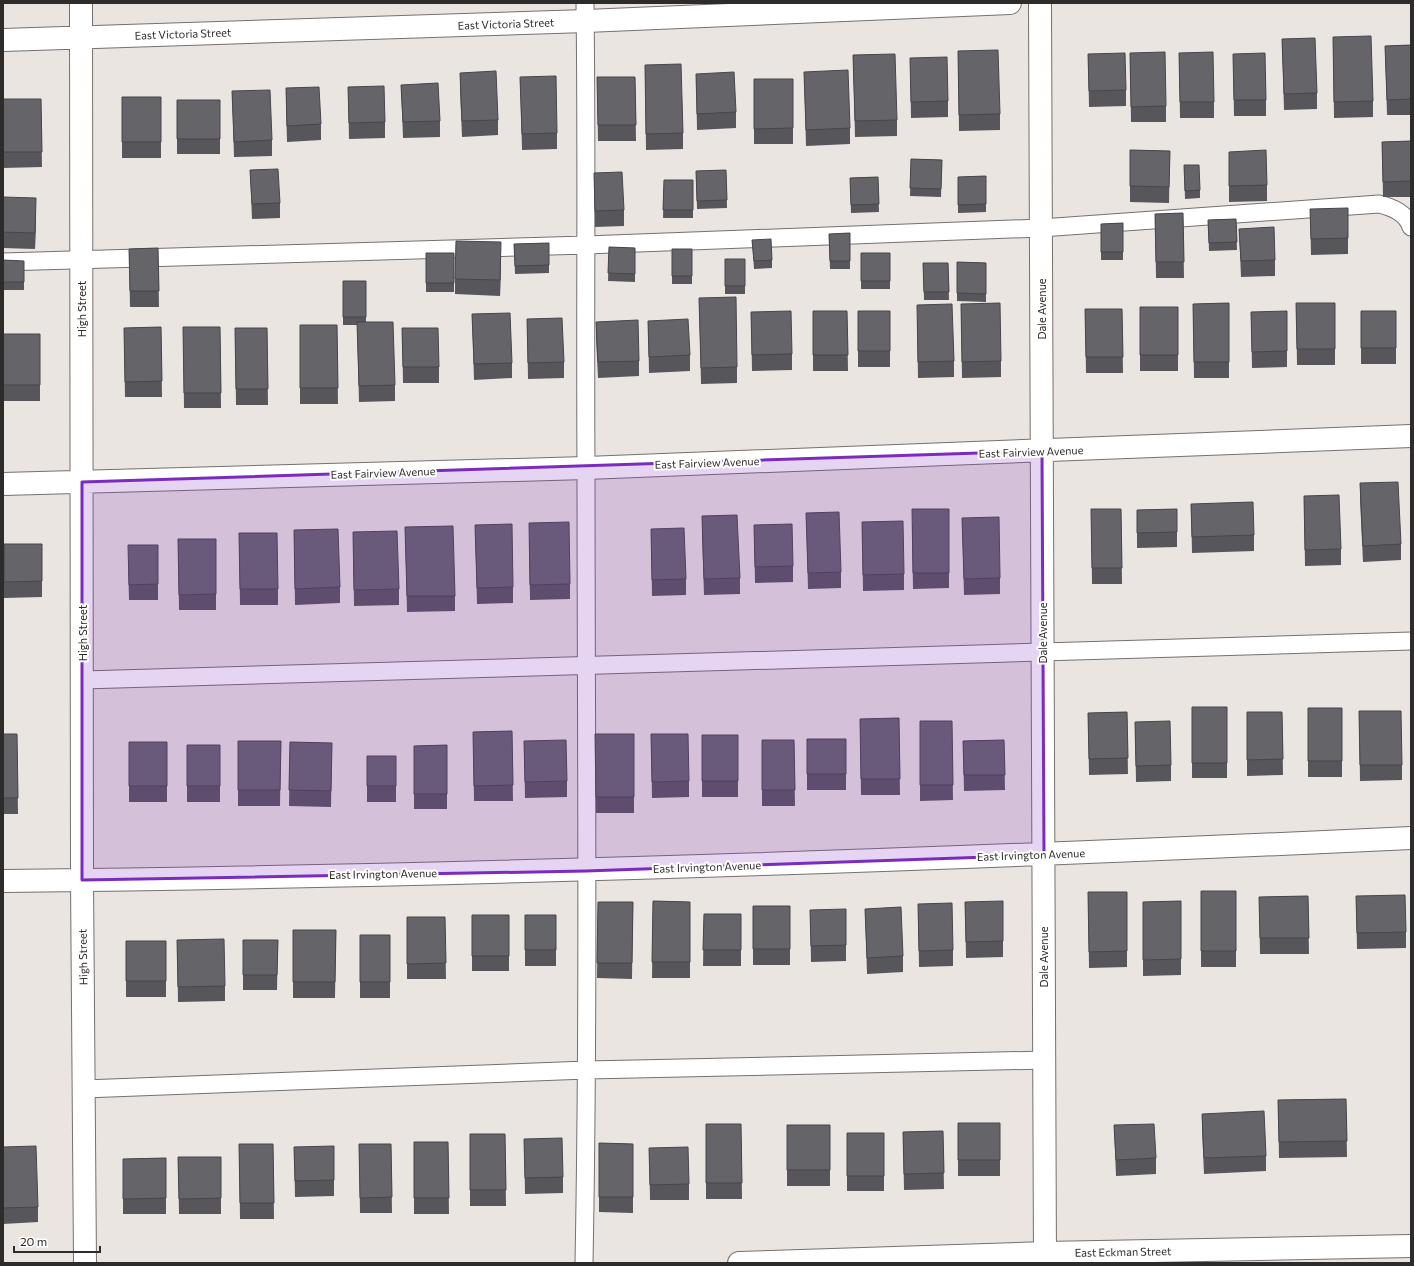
<svg xmlns="http://www.w3.org/2000/svg" width="1414" height="1266" font-family="Commissioner,sans-serif">
  <rect width="100%" height="100%" fill="#ebe5e2"/>
  <g fill="none" stroke-linecap="round" stroke-linejoin="round">
    <!-- service casing -->
    <g stroke="#76706e" stroke-width="19">
      <path id="service" d="M3,262L586,245L1041,228L1379,204C1392,207 1407,214 1411,227
        M83,680C526,666 968,656 1411,641
        M84,1089L587,1070L1045,1060
        M584,1263C589,997 586,731 586,465C585,311 587,157 585,3"/>
    </g>
    <!-- minor casing -->
    <g stroke="#76706e" stroke-width="24">
      <path id="minor" d="M81,3L82,880L85,1263
        M1040,3L1045,1263
        M3,40L586,21L1010,3
        M3,484L586,468L1411,436
        M3,881C473,876 942,860 1411,838
        M739,1263L1045,1253L1411,1246"/>
    </g>
    <!-- service -->
    <use href="#service" stroke="#fff" stroke-width="17"/>
    <!-- minor -->
    <use href="#minor" stroke="#fff" stroke-width="22"/>
  </g>
  <!-- wall -->
  <path fill="#57565a" d="M1333,37L1373,101V117L1334,118Z
    M1282,39L1317,93V109L1284,110Z
    M1411,45V115H1387L1385,46Z
    M958,51L1000,114V130L959,131Z
    M1130,53L1166,106V122H1131Z
    M1179,53L1214,102V118H1180Z
    M1088,54L1126,90V106L1089,107Z
    M1233,54L1266,100V116H1234Z
    M853,55L897,120V136L855,137Z
    M910,58L948,101V117L911,118Z
    M645,65L683,133V149L646,150Z
    M804,72L850,128V144L806,146Z
    M460,73L498,120V135L462,137L460,89Z
    M696,74L736,112V128L697,130Z
    M520,77L557,133V149L522,150Z
    M597,77H635L636,141H598Z
    M754,79H793V144H754Z
    M401,85L440,121V137L403,138Z
    M348,87L385,122V138L349,139Z
    M286,88L321,124V140L287,142L286,104Z
    M232,91L272,140V156L234,157Z
    M122,97H161V158H122Z
    M3,99H41L42,167L3,168Z
    M177,100H220V154H177Z
    M1411,141V197H1383L1382,142Z
    M1130,150L1170,151L1169,203L1130,202Z
    M1229,152L1267,185V201L1229,202Z
    M911,159L942,160L941,197L910,196Z
    M1184,165L1200,190V198L1185,199Z
    M250,170L280,203V218L252,219Z
    M726,170L727,208L697,209L696,171Z
    M594,173L624,210V226L595,227Z
    M986,176V212L958,213V177Z
    M878,177L879,212L851,213L850,178Z
    M664,180H693V218H663Z
    M3,197L36,214L35,249L3,248Z
    M1310,209L1348,238V254L1311,255Z
    M1183,213L1184,278H1156L1155,214Z
    M1236,219L1237,250L1209,251L1208,220Z
    M1123,223V260H1101V224Z
    M1239,229L1275,260V276L1241,277Z
    M850,233V269H830L829,234Z
    M752,240L772,260V268L754,269Z
    M549,243V273L515,274L514,244Z
    M609,247L635,248V282L608,281Z
    M158,248L159,307H130L129,249Z
    M672,249H692V284H672Z
    M426,253H454V292H426Z
    M861,253H890V289H861Z
    M501,258L500,296L455,294V279Z
    M725,259H745V294H725Z
    M3,260L24,261V290H3Z
    M957,262L986,263V302L957,301Z
    M923,263H948L949,300H924Z
    M343,281H366V322L395,385V401L359,402L357,325H343Z
    M699,298L737,367V383L701,384Z
    M1229,303V378H1194L1193,304Z
    M1296,303H1335V365H1297Z
    M961,304L1001,361V377L962,378Z
    M1140,307H1178V371H1140Z
    M1085,309H1122L1123,373H1086Z
    M813,311H847L848,371H813Z
    M858,311H890V367H858Z
    M1361,311H1396V364H1361Z
    M751,312L792,354V370L752,371Z
    M1251,312L1287,351V367L1252,368Z
    M472,314L512,363V378L474,380Z
    M527,319L564,362V378L528,379Z
    M648,321L690,355V371L649,373Z
    M917,321L954,361V377L918,378Z
    M596,322L639,361V376L598,378L596,337Z
    M300,325H337L338,404H300Z
    M161,327L162,397H125L124,328Z
    M183,327H220L221,408H184Z
    M235,328H267L268,405H236Z
    M402,328L439,367V383H403Z
    M3,334H40V401H3Z
    M1360,483L1401,544V560L1363,562L1360,499Z
    M1304,496L1341,549V565L1305,566Z
    M1191,504L1254,535V551L1192,553Z
    M949,509V588L913,589L912,525Z
    M1091,509H1121L1122,584H1092Z
    M1177,509V547L1137,548V510Z
    M806,513L841,572V588L808,589Z
    M702,516L740,578V594L704,595L702,532Z
    M962,518L1000,578V594L964,595Z
    M862,522L904,574V590L863,591Z
    M475,525L513,587V603L477,604Z
    M754,525L793,566V582L755,583Z
    M405,527L455,596V611L407,612Z
    M651,529L686,579V595L652,596Z
    M294,530L340,587V603L295,605Z
    M353,532L399,589V605L354,606Z
    M239,533L278,589V605H240Z
    M178,539H216V610H179Z
    M529,539L570,584V599L530,600Z
    M4,544H42V597L4,598Z
    M158,545V600H129L128,561Z
    M1192,707H1227V778H1192Z
    M1308,708H1342V777H1308Z
    M1359,711L1402,765V780L1360,781Z
    M1127,712L1128,774L1089,775L1088,713Z
    M1247,712H1282L1283,775L1247,776Z
    M899,718L900,795H861L860,719Z
    M920,721H952L953,800L920,801Z
    M1135,722L1171,765V781L1136,782Z
    M512,731L513,801H474L473,732Z
    M3,734H17L18,814H3Z
    M595,734H634V813H596Z
    M651,734L689,781V797L652,798Z
    M702,735H738V797H702Z
    M807,739H846V790H807Z
    M762,740H794L795,806H762Z
    M1004,740L1005,790L964,791L963,741Z
    M238,741H281L280,806H238Z
    M524,741L567,781V797L525,798Z
    M129,742H167V802H129Z
    M290,742L332,743L331,807L289,806Z
    M187,745H220V802H187Z
    M447,745V809H414V746Z
    M367,756H396V802H367Z
    M1201,891H1236V967H1201Z
    M1088,892H1127V967L1089,968Z
    M1308,896L1309,954H1260L1259,897Z
    M1356,896L1406,932V948L1357,949Z
    M653,901L690,902V978H652Z
    M1181,901V975L1143,976V902Z
    M598,902H633L632,979L597,978Z
    M965,902L1003,941V957L966,958Z
    M918,904L953,950V966L919,967Z
    M753,906H790V965H753Z
    M865,909L903,956V972L867,974Z
    M810,910L846,945V961L811,962Z
    M704,914H741V966H703Z
    M472,915H509V971H472Z
    M525,915H556V966H525Z
    M407,917H445L446,979H407Z
    M293,930H336L335,998H293Z
    M360,935H390V998H360Z
    M177,940L225,986V1001L178,1002Z
    M243,940H278L277,990H243Z
    M126,941H166V997H126Z
    M1346,1099L1347,1157L1279,1158L1278,1100Z
    M1202,1114L1266,1156V1171L1204,1174L1202,1129Z
    M958,1123H1000V1176H958Z
    M706,1124H741L742,1199H706Z
    M787,1125H830V1186H787Z
    M1114,1125L1156,1158V1174L1116,1176Z
    M943,1131L944,1189L904,1190L903,1132Z
    M847,1133H884V1191H847Z
    M470,1134H505L506,1206H470Z
    M524,1139L563,1177V1193L525,1194Z
    M414,1142H448L449,1214H414Z
    M599,1143L633,1144V1213L599,1212Z
    M239,1144H273L274,1219H240Z
    M359,1144H391L392,1213H360Z
    M3,1147L38,1207V1222L3,1224Z
    M294,1147L334,1180V1196L295,1197Z
    M649,1148L689,1184V1200H650Z
    M178,1157H221V1214H179Z
    M166,1158V1214H123V1159Z"/>
  <!-- shaded-wall -->
  <path fill="#47464a" d="M36,198V214L35,249V233Z
    M501,242V258L500,296V280Z"/>
  <!-- building -->
  <path fill="#656469" stroke="#47464a" d="M1371,36L1373,101L1334,102L1333,37Z
    M1315,38L1317,93L1284,94L1282,39Z
    M1411,45V99L1387,100L1385,46Z
    M998,50L1000,114L959,115L958,51Z
    M1165,52L1166,106L1131,107L1130,53Z
    M1213,52L1214,102H1180L1179,53Z
    M1125,53L1126,90L1089,91L1088,54Z
    M1265,53L1266,100H1234L1233,54Z
    M895,54L897,120L855,121L853,55Z
    M947,57L948,101L911,102L910,58Z
    M681,64L683,133L646,134L645,65Z
    M848,70L850,128L806,130L804,72Z
    M496,71L498,120L462,121L460,73Z
    M734,72L736,112L697,114L696,74Z
    M556,76L557,133L522,134L520,77Z
    M597,77H635L636,125H598Z
    M754,79H793V128L754,129Z
    M438,83L440,121L403,122L401,85Z
    M384,86L385,122L349,123L348,87Z
    M319,87L321,124L287,126L286,88Z
    M270,90L272,140L234,142L232,91Z
    M122,97H161V142H122Z
    M3,99H41L42,152H3Z
    M177,100H220V139H177Z
    M1411,141V181L1383,182L1382,142Z
    M1130,150L1170,151L1169,187L1130,186Z
    M1266,150L1267,185L1229,186V152Z
    M911,159L942,160L941,189L910,188Z
    M1184,165H1199L1200,190L1185,191Z
    M278,169L280,203L252,204L250,170Z
    M726,170L727,200L697,201L696,171Z
    M622,172L624,210L595,211L594,173Z
    M986,176V204L958,205V177Z
    M878,177L879,204L851,205L850,178Z
    M664,180H693V210H663Z
    M3,197L36,198L35,233L3,232Z
    M1348,208V238L1311,239L1310,209Z
    M1183,213L1184,262H1156L1155,214Z
    M1236,219L1237,242L1209,243L1208,220Z
    M1123,223V252H1101V224Z
    M1274,227L1275,260L1241,261L1239,229Z
    M850,233V261H830L829,234Z
    M771,239L772,260L754,261L752,240Z
    M456,241L501,242L500,280L455,279Z
    M549,243V265L515,266L514,244Z
    M609,247L635,248V274L608,273Z
    M158,248L159,291H130L129,249Z
    M672,249H692V276H672Z
    M426,253H454V283H426Z
    M861,253H890V281H861Z
    M725,259H745V286H725Z
    M3,260L24,261V282H3Z
    M957,262L986,263V294L957,293Z
    M923,263H948L949,292H924Z
    M343,281H366V317H343Z
    M736,297L737,367L701,368L699,298Z
    M1000,303L1001,361L962,362L961,304Z
    M1229,303V362H1194L1193,304Z
    M1296,303H1335V349H1297Z
    M952,304L954,361L918,362L917,305Z
    M1140,307H1178V355H1140Z
    M1085,309H1122L1123,357H1086Z
    M791,311L792,354L752,355L751,312Z
    M813,311H847L848,355H813Z
    M858,311H890V351H858Z
    M1287,311V351L1252,352L1251,312Z
    M1361,311H1396V348H1361Z
    M510,313L512,363L474,364L472,314Z
    M562,318L564,362L528,363L527,319Z
    M688,319L690,355L649,357L648,321Z
    M638,320L639,361L598,362L596,322Z
    M357,322H393L395,385L359,386Z
    M300,325H337L338,388H300Z
    M161,327L162,381L125,382L124,328Z
    M183,327H220L221,393H184Z
    M235,328H267L268,389H236Z
    M402,328H438L439,367H403Z
    M3,334H40V385H3Z
    M1398,482L1401,544L1363,546L1360,483Z
    M1339,495L1341,549L1305,550L1304,496Z
    M1253,502L1254,535L1192,537L1191,504Z
    M912,509H949V573H913Z
    M1091,509H1121L1122,568H1092Z
    M1177,509V532L1137,533V510Z
    M839,512L841,572L808,573L806,513Z
    M737,515L740,578L704,579L702,516Z
    M999,517L1000,578L964,579L962,518Z
    M903,521L904,574L863,575L862,522Z
    M569,522L570,584L530,585L529,523Z
    M512,524L513,587L477,588L475,525Z
    M792,524L793,566L755,567L754,525Z
    M453,526L455,596H407L405,527Z
    M684,528L686,579L652,580L651,529Z
    M338,529L340,587L295,589L294,530Z
    M397,531L399,589L354,590L353,532Z
    M239,533H277L278,589H240Z
    M178,539H216V594L179,595Z
    M4,544H42V581L4,582Z
    M128,545H158V584L129,585Z
    M1192,707H1227V763H1192Z
    M1308,708H1342V761H1308Z
    M1359,711H1401L1402,765H1360Z
    M1127,712L1128,758L1089,759L1088,713Z
    M1247,712H1282L1283,759L1247,760Z
    M899,718L900,779H861L860,719Z
    M920,721H952L953,785H920Z
    M1170,721L1171,765L1136,766L1135,722Z
    M512,731L513,785L474,786L473,732Z
    M3,734H17L18,798H3Z
    M595,734H634V797H596Z
    M651,734H688L689,781L652,782Z
    M702,735H738V781H702Z
    M807,739H846V774H807Z
    M566,740L567,781L525,782L524,741Z
    M762,740H794L795,790H762Z
    M1004,740L1005,775H964L963,741Z
    M238,741H281L280,790H238Z
    M129,742H167V786H129Z
    M290,742L332,743L331,791L289,790Z
    M187,745H220V786H187Z
    M447,745V794H414V746Z
    M367,756H396V786H367Z
    M1201,891H1236V951H1201Z
    M1088,892H1127V951L1089,952Z
    M1405,895L1406,932L1357,933L1356,896Z
    M1308,896L1309,938H1260L1259,897Z
    M653,901L690,902V962H652Z
    M1003,901V941L966,942L965,902Z
    M1181,901V959L1143,960V902Z
    M598,902H633L632,963H597Z
    M952,903L953,950L919,951L918,904Z
    M753,906H790V949H753Z
    M901,907L903,956L867,958L865,909Z
    M846,909V945L811,946L810,910Z
    M704,914H741V950H703Z
    M472,915H509V956H472Z
    M525,915H556V950H525Z
    M407,917H445L446,963L407,964Z
    M293,930H336L335,982H293Z
    M360,935H390V982H360Z
    M224,939L225,986L178,987L177,940Z
    M243,940H278L277,975H243Z
    M126,941H166V981H126Z
    M1346,1099L1347,1141L1279,1142L1278,1100Z
    M1264,1111L1266,1156L1204,1158L1202,1114Z
    M958,1123H1000V1160H958Z
    M706,1124H741L742,1183H706Z
    M1154,1124L1156,1158L1116,1160L1114,1125Z
    M787,1125H830V1170H787Z
    M943,1131L944,1173L904,1174L903,1132Z
    M847,1133H884V1176H847Z
    M470,1134H505L506,1190H470Z
    M562,1138L563,1177L525,1178L524,1139Z
    M414,1142H448L449,1198H414Z
    M599,1143L633,1144V1197H599Z
    M239,1144H273L274,1203H240Z
    M359,1144H391L392,1197L360,1198Z
    M36,1146L38,1207L3,1208V1147Z
    M334,1146V1180L295,1181L294,1147Z
    M688,1147L689,1184L650,1185L649,1148Z
    M178,1157H221V1198L179,1199Z
    M166,1158V1198L123,1199V1159Z"/>
  <!-- marked area -->
  <path fill="#7b2cbf" fill-opacity="0.2" stroke="#7b2cbf" stroke-width="3" stroke-linejoin="round" d="M1042,451L1044,855L586,871L82,880V482Z"/>
  <g text-anchor="middle" stroke-width="4" stroke-linejoin="round" paint-order="stroke">
    <!-- street labels -->
    <g font-size="11" fill="#2e2c2b" stroke="#fff">
      <text transform="translate(506 24) rotate(-2)" y="4">East Victoria Street</text>
      <text transform="translate(183 34) rotate(-2)" y="4">East Victoria Street</text>
      <text transform="translate(82 309) rotate(-90)" y="4">High Street</text>
      <text transform="translate(1042 309) rotate(-90)" y="4">Dale Avenue</text>
      <text transform="translate(1031 452) rotate(-2)" y="4">East Fairview Avenue</text>
      <text transform="translate(707 463) rotate(-2)" y="4">East Fairview Avenue</text>
      <text transform="translate(383 473) rotate(-2)" y="4">East Fairview Avenue</text>
      <text transform="translate(83 633) rotate(-90)" y="4">High Street</text>
      <text transform="translate(1043 633) rotate(-90)" y="4">Dale Avenue</text>
      <text transform="translate(1031 855) rotate(-2)" y="4">East Irvington Avenue</text>
      <text transform="translate(707 867) rotate(-2)" y="4">East Irvington Avenue</text>
      <text transform="translate(383 874) rotate(-1)" y="4">East Irvington Avenue</text>
      <text transform="translate(83 957) rotate(-91)" y="4">High Street</text>
      <text transform="translate(1044 957) rotate(-90)" y="4">Dale Avenue</text>
      <text transform="translate(1123 1252) rotate(-1)" y="4">East Eckman Street</text>
    </g>
  </g>
  <!-- border -->
  <rect width="1414" height="1266" fill="none" stroke="#2e2c2b" stroke-width="8"/>
  <!-- scale -->
  <path d="M14 1246v6h86v-6" fill="none" stroke="#2e2c2b" stroke-width="2"/>
  <text x="20" y="1246" font-size="12" fill="#2e2c2b" stroke="#ffffff" stroke-width="3" paint-order="stroke">20 m</text>
</svg>
